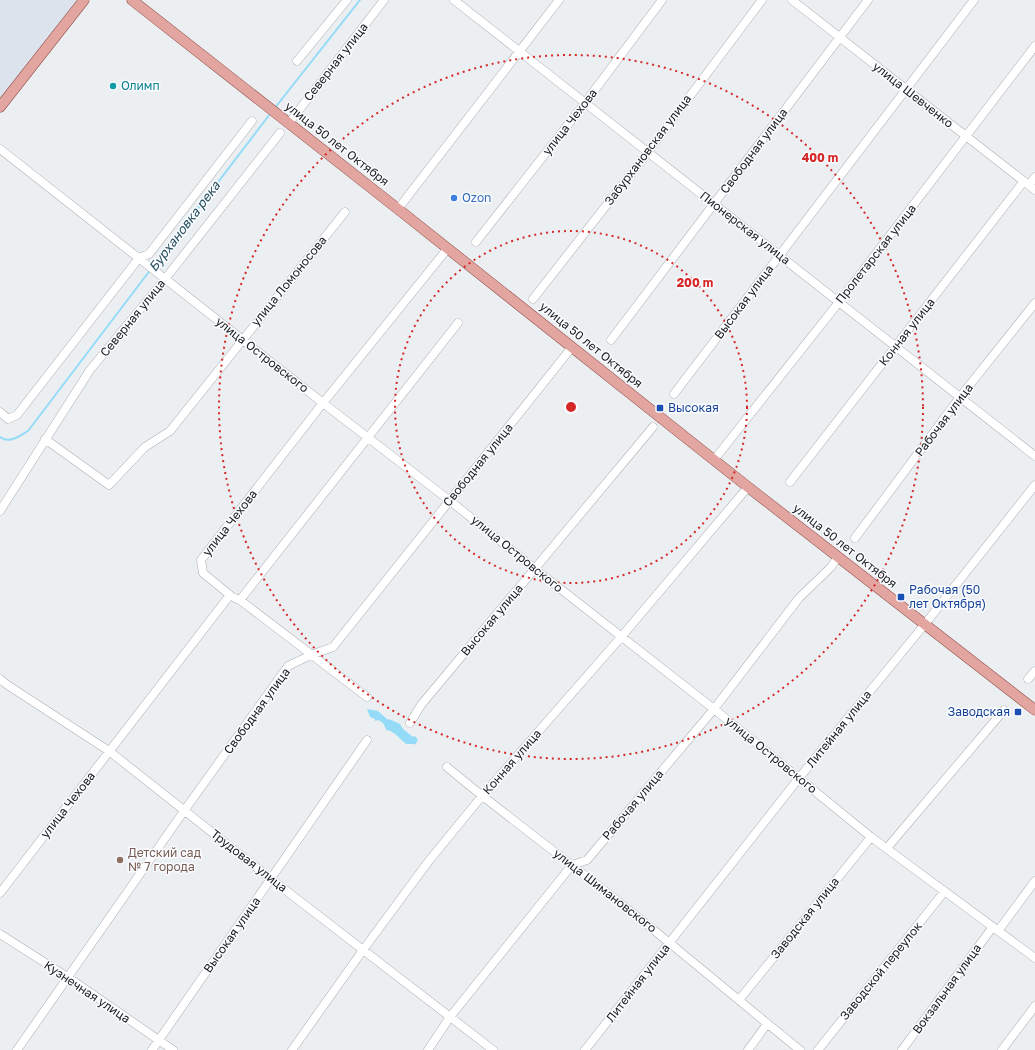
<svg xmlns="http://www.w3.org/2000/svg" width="1035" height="1050" font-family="'Golos Text',sans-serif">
  <rect width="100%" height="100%" fill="#eceff2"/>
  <!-- built -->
  <path fill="#dce3ed" d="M0,0H80L0,101Z"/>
  <!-- water -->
  <path fill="#94dbf7" d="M367,709L378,711L388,720L389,719L400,724L403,729L413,737L415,736L418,740L415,745L414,744H406C400,739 396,733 388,730L387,731L383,723L378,720L375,721V719L370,717Z"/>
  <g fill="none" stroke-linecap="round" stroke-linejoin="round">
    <!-- stream -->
    <path stroke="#94dbf7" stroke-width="2" d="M274,109L360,0
      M154,266L270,114
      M0,437C10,444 19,436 28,431L151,269"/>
    <!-- minor casing -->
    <g stroke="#abadb1" stroke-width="9">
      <path id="minor" d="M454,0L1035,456
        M792,0L1035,190
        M297,61L347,0
        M289,123L384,0
        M0,149L323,403L449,500L535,569L714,709L871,837L1035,958
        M1029,185L1035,177
        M398,209L559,0
        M476,242L585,103L662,0
        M533,299L648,152L762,0
        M611,340L868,0
        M674,394L974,0
        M0,412L8,419L17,415L139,258L149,254L252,121
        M45,439L109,485L145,447L170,431L345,212
        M714,460L839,302L1035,46
        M790,482L1024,181
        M0,511L90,370L165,279L280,133
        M855,538L960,397L1035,303
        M235,598L240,600L367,697
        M240,600L458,323
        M0,679L6,684L109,751L271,879L493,1050
        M1028,679L1035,671
        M410,723L421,705L653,427
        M447,767C503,814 563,857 620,903C681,951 740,1002 800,1050
        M887,848L1004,710
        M0,893L230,595L203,573L201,560L319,408L448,248
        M998,931L1035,881
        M0,934L69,978L173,1050
        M739,1000L871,837
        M17,1050L184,811L288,666L311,655L333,647L572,347
        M152,1050L367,740
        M292,1050L363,950L428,862L482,796L622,636L748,487
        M428,1050L450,1017L572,865L587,860L714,709L799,598L831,567L838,557
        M585,1050L799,778L925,624L1035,485
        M748,1050L767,1024
        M818,1050L944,892
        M902,1050L992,928
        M1002,1050L1035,1006"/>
    </g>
    <!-- major casing -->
    <g stroke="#904e49" stroke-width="11">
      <path id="major" d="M132,0L398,209L748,487L1035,710
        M0,107L84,0"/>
    </g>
    <!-- minor -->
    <use href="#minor" stroke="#fff" stroke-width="8"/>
    <!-- major -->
    <use href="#major" stroke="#e2a5a0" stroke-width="10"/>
  </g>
  <!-- distance rings -->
  <g fill="none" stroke="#d62828" stroke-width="2" stroke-dasharray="2 4">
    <circle cx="571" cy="407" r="176"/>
    <circle cx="571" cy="407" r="352"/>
  </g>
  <!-- markers -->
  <circle fill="#0f9aa8" stroke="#fafcff" stroke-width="1.5" cx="113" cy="86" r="4"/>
  <circle fill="#3f7fe0" stroke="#fafcff" stroke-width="1.5" cx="454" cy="198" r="4"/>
  <g fill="#1a4fb4" stroke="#fafcff" stroke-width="1.5">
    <rect x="656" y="404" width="8" height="8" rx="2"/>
    <rect x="897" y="593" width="8" height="8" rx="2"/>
    <rect x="1014" y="708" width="8" height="8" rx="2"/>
  </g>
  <circle fill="#8d6e63" stroke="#fafcff" stroke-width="1.5" cx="120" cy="860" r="4"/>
  <g text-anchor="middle" stroke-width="3" stroke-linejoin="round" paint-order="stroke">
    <!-- street labels -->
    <g font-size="12" fill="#1b1c1d" stroke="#fafcff">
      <text transform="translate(336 62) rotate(-52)" y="4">Северная улица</text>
      <text transform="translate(913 95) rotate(38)" y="4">улица Шевченко</text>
      <text transform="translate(570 122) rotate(-52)" y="4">улица Чехова</text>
      <text transform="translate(337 144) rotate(38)" y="4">улица 50 лет Октября</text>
      <text transform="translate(648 150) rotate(-53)" y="4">Забурхановская улица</text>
      <text transform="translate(754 151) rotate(-53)" y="4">Свободная улица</text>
      <text transform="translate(745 228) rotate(38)" y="4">Пионерская улица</text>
      <text transform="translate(876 254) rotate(-52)" y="4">Пролетарская улица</text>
      <text transform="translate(289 281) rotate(-51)" y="4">улица Ломоносова</text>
      <text transform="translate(744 302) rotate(-53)" y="4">Высокая улица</text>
      <text transform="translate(133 318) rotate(-51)" y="4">Северная улица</text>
      <text transform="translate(907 332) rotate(-52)" y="4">Конная улица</text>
      <text transform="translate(591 345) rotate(39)" y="4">улица 50 лет Октября</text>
      <text transform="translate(262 355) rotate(38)" y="4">улица Островского</text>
      <text transform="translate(944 420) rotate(-53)" y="4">Рабочая улица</text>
      <text transform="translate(478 465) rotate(-51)" y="4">Свободная улица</text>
      <text transform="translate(230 523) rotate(-52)" y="4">улица Чехова</text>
      <text transform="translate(845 546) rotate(38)" y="4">улица 50 лет Октября</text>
      <text transform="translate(517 554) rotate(39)" y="4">улица Островского</text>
      <text transform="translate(492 620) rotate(-50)" y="4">Высокая улица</text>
      <text transform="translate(257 711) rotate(-54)" y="4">Свободная улица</text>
      <text transform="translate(839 729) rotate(-51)" y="4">Литейная улица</text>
      <text transform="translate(771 755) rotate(39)" y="4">улица Островского</text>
      <text transform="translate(512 762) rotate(-49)" y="4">Конная улица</text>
      <text transform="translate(68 805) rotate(-52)" y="4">улица Чехова</text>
      <text transform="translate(633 805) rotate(-50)" y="4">Рабочая улица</text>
      <text transform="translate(249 861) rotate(38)" y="4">Трудовая улица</text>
      <text transform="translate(605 891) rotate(38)" y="4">улица Шимановского</text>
      <text transform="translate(805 918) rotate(-51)" y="4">Заводская улица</text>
      <text transform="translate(232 935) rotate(-55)" y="4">Высокая улица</text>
      <text transform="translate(881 971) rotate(-51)" y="4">Заводской переулок</text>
      <text transform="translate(638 983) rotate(-52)" y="4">Литейная улица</text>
      <text transform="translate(947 989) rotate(-54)" y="4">Вокзальная улица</text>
      <text transform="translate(87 992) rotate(34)" y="4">Кузнечная улица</text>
    </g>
    <!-- culture labels -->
    <g font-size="12" fill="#0d838f" stroke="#fafcff" text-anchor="start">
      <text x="121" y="90">Олимп</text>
    </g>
    <!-- shop labels -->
    <g font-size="12" fill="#366cbe" stroke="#fafcff" text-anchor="start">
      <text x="462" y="202">Ozon</text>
    </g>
    <!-- transit labels -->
    <g font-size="12" fill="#164399" stroke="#fafcff" text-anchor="start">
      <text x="668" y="412">Высокая</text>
      <text x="909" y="594">Рабочая (50<tspan x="909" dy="14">лет Октября)</tspan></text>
      <text x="1010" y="716" text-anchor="end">Заводская</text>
    </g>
    <!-- education labels -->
    <g font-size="12" fill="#785e54" stroke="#fafcff" text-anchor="start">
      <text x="128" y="857">Детский сад<tspan x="128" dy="14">№ 7 города</tspan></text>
    </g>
    <!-- water labels -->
    <g font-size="13" font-style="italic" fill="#234c5b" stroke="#fafcff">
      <text transform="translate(184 226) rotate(-53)" y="5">Бурхановка река</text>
    </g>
  </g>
  <circle cx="571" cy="407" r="6" fill="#d62828" stroke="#fafcff" stroke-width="2"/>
  <g font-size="12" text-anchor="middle" font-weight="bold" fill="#d62828" stroke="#fafcff" stroke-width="3" stroke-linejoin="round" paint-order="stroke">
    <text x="820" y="162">400 m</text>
    <text x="695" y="287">200 m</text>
  </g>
</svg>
